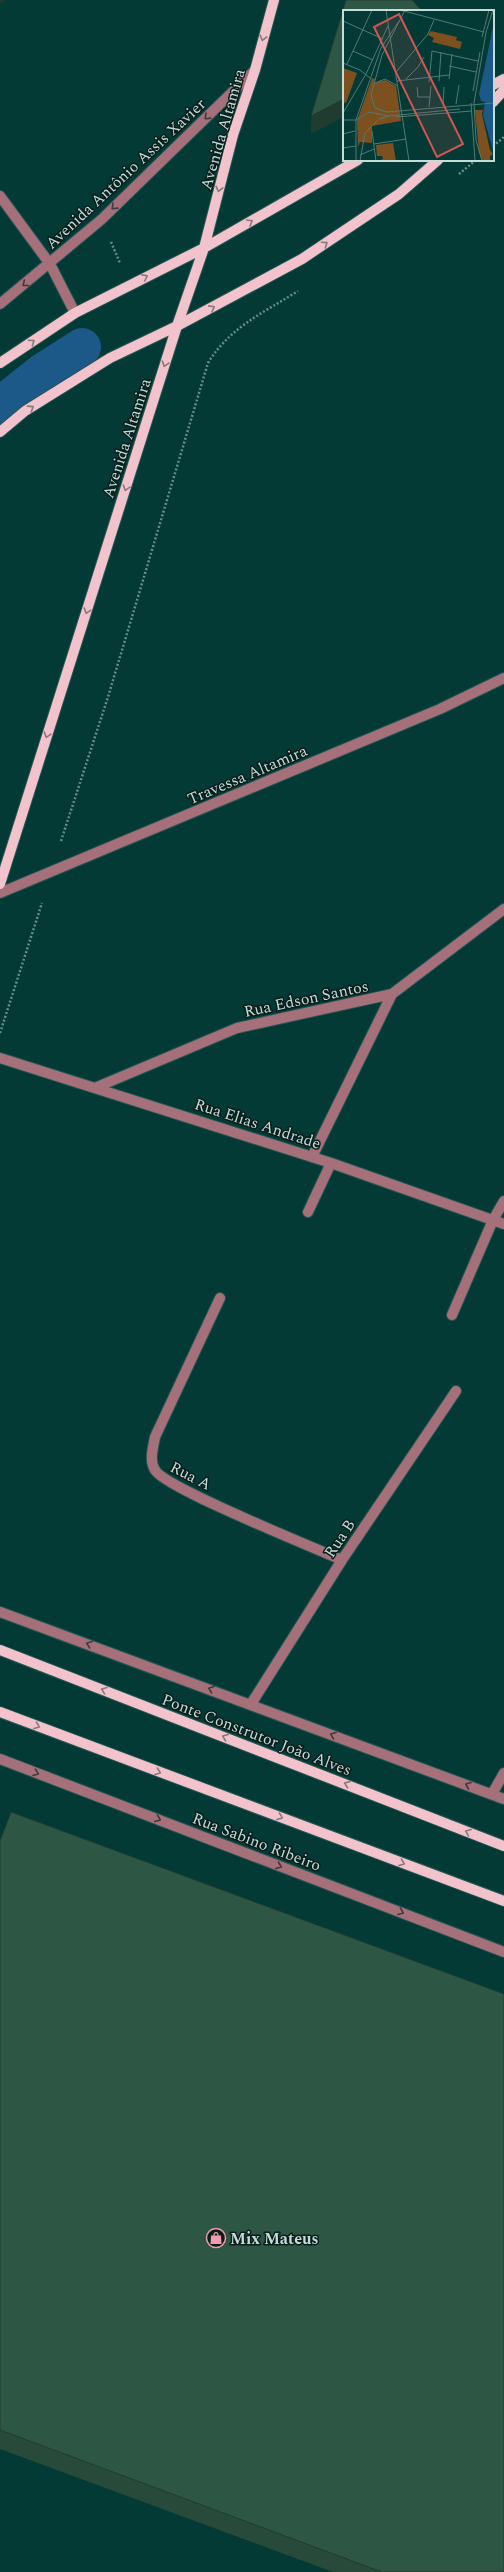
<svg xmlns="http://www.w3.org/2000/svg" width="504" height="2572" font-family="Spectral,serif">
  <rect width="100%" height="100%" fill="#033a35"/>
  <g fill="none" stroke-linecap="round" stroke-linejoin="round">
    <!-- canal -->
    <path stroke="#1c5988" stroke-width="38" d="M0,406L43,372L82,347"/>
    <!-- minor casing -->
    <g stroke="#265753" stroke-width="12">
      <path id="minor" d="M0,196L50,264L75,313
        M0,304L102,219L255,70
        M0,893L440,709L504,678
        M0,1058L331,1163L504,1224
        M97,1087L237,1028L392,994L504,909
        M312,1157L392,994
        M308,1212L331,1163
        M220,1298L155,1437C153,1448 149,1461 155,1470C165,1488 313,1547 342,1560
        M452,1315L493,1220L504,1201
        M0,1612L504,1799
        M251,1704L342,1560L456,1391
        M0,1759L504,1952
        M492,1794L504,1773"/>
    </g>
    <!-- major casing -->
    <g stroke="#265753" stroke-width="12">
      <path id="major" d="M493,85L504,79
        M493,102L504,90
        M0,363L75,313L204,248L358,160
        M0,432L25,411L110,358L177,326L302,259L399,194L438,160
        M0,884L177,326L204,248L233,135L255,70L274,0
        M0,1650L504,1846
        M0,1712L504,1901"/>
    </g>
    <!-- path -->
    <path stroke="#668d89" stroke-width="2.5" stroke-dasharray="2 2" stroke-linecap="butt" d="M493,146L504,137
      M459,174L476,160
      M111,242L120,263
      M61,841L108,697L208,363C230,327 263,313 298,291
      M0,1033L42,903"/>
    <!-- minor -->
    <use href="#minor" stroke="#a6707b" stroke-width="10"/>
    <!-- major -->
    <use href="#major" stroke="#f2c3cc" stroke-width="10"/>
  </g>
  <!-- wall -->
  <path fill="#284a3b" d="M0,1841L504,2572H333L0,2449Z"/>
  <!-- shaded-wall -->
  <path fill="#203c30" d="M0,0H6L0,4Z
    M344,99V117L311,134V116Z"/>
  <!-- building -->
  <path fill="#2e5645" stroke="#203c30" d="M346,0H412L422,11H344V99L311,116Z
    M11,1812L504,1994V2572H382L0,2430V1841Z"/>
  <!-- one-way arrows -->
  <defs><path id="oneway-chevron" d="M-2-3.5L2.5 0L-2 3.5" fill="none" stroke-width="1.6" stroke-linecap="round" stroke-linejoin="round"/></defs>
  <g stroke="#89787c">
    <use href="#oneway-chevron" transform="translate(263 38) rotate(105)"/>
    <use href="#oneway-chevron" transform="translate(219 189) rotate(104)"/>
    <use href="#oneway-chevron" transform="translate(250 222) rotate(-30)"/>
    <use href="#oneway-chevron" transform="translate(325 244) rotate(-34)"/>
    <use href="#oneway-chevron" transform="translate(145 277) rotate(-26)"/>
    <use href="#oneway-chevron" transform="translate(212 308) rotate(-28)"/>
    <use href="#oneway-chevron" transform="translate(32 342) rotate(-34)"/>
    <use href="#oneway-chevron" transform="translate(165 364) rotate(108)"/>
    <use href="#oneway-chevron" transform="translate(31 408) rotate(-33)"/>
    <use href="#oneway-chevron" transform="translate(126 488) rotate(108)"/>
    <use href="#oneway-chevron" transform="translate(87 611) rotate(108)"/>
    <use href="#oneway-chevron" transform="translate(47 735) rotate(108)"/>
    <use href="#oneway-chevron" transform="translate(104 1690) rotate(-159)"/>
    <use href="#oneway-chevron" transform="translate(37 1726) rotate(21)"/>
    <use href="#oneway-chevron" transform="translate(225 1737) rotate(-159)"/>
    <use href="#oneway-chevron" transform="translate(158 1772) rotate(21)"/>
    <use href="#oneway-chevron" transform="translate(347 1784) rotate(-159)"/>
    <use href="#oneway-chevron" transform="translate(280 1817) rotate(21)"/>
    <use href="#oneway-chevron" transform="translate(468 1832) rotate(-159)"/>
    <use href="#oneway-chevron" transform="translate(402 1863) rotate(21)"/>
  </g>
  <g stroke="#403a3d">
    <use href="#oneway-chevron" transform="translate(207 117) rotate(136)"/>
    <use href="#oneway-chevron" transform="translate(114 207) rotate(136)"/>
    <use href="#oneway-chevron" transform="translate(25 284) rotate(141)"/>
    <use href="#oneway-chevron" transform="translate(89 1644) rotate(-160)"/>
    <use href="#oneway-chevron" transform="translate(211 1689) rotate(-160)"/>
    <use href="#oneway-chevron" transform="translate(333 1735) rotate(-159)"/>
    <use href="#oneway-chevron" transform="translate(36 1773) rotate(21)"/>
    <use href="#oneway-chevron" transform="translate(468 1785) rotate(-159)"/>
    <use href="#oneway-chevron" transform="translate(158 1819) rotate(21)"/>
    <use href="#oneway-chevron" transform="translate(279 1866) rotate(21)"/>
    <use href="#oneway-chevron" transform="translate(401 1912) rotate(21)"/>
  </g>
  <!-- icons -->
  <defs>
    <g id="shop-ring" transform="scale(1)"><circle r="9.5" fill="#091d1b" stroke="#f29aad" stroke-width="1.5"/><path d="M-5-2.5h2.3a2.7 3.5 0 0 1 5.4 0H5L5.5 6h-11ZM-1.5-2.5h3a1.5 2.3 0 0 0-3 0Z" fill="#f29aad"/></g>
  </defs>
  <g fill-rule="evenodd">
    <use href="#shop-ring" x="216" y="2238"/>
  </g>
  <g text-anchor="middle" stroke-width="3" stroke-linejoin="round" paint-order="stroke">
    <!-- street labels -->
    <g font-size="16" fill="#c4ddd9" stroke="#091d1b">
      <text transform="translate(222 129) rotate(-74)" y="6">Avenida Altamira</text>
      <text transform="translate(125 173) rotate(-43)" y="6">Avenida Antônio Assis Xavier</text>
      <text transform="translate(126 438) rotate(-72)" y="6">Avenida Altamira</text>
      <text transform="translate(247 774) rotate(-23)" y="6">Travessa Altamira</text>
      <text transform="translate(306 998) rotate(-12)" y="6">Rua Edson Santos</text>
      <text transform="translate(258 1123) rotate(18)" y="6">Rua Elias Andrade</text>
      <text transform="translate(191 1475) rotate(27)" y="6">Rua A</text>
      <text transform="translate(339 1538) rotate(-56)" y="6">Rua B</text>
      <text transform="translate(257 1734) rotate(21)" y="6">Ponte Construtor João Alves</text>
      <text transform="translate(257 1841) rotate(21)" y="6">Rua Sabino Ribeiro</text>
    </g>
    <!-- poi labels -->
    <g font-size="16" font-weight="bold" fill="#c4ddd9" stroke="#091d1b" text-anchor="start">
      <text x="230" y="2244">Mix Mateus</text>
    </g>
  </g>
  <!-- overview -->
  <g transform="translate(343 10)">
    <rect width="151" height="151" fill="#033a35"/>
    <path d="M88,21L114,27L113,30L119,32L117,39L89,32L91,28L85,25ZM0,58L14,63L3,93L0,92ZM29,68L32,69L31,73L42,70L53,76L58,111L29,116V133L17,132L15,137L14,111ZM132,100H140L139,104L147,140L150,144L147,146V151H140L136,142ZM50,133L53,151H34L40,149L39,146H34L33,135Z" fill="#7d501f"/>
    <path d="M151,12V144L140,105L142,92L138,91L136,84Z" fill="#1c5988"/>
    <path fill="none" stroke="#507b77" stroke-width="1" d="M43,0L66,151M57,0L141,22M62,0L39,45L28,85L32,98L44,102L151,93M0,11L40,29M139,27L146,0M10,41L30,50M0,53L17,60L27,68M4,54L29,0M106,56L133,62M53,62L85,24L91,10M63,69L75,57L81,47M106,69L109,44M54,71L106,65M96,71L98,42M86,72L89,41L135,51M32,73L42,69L55,76M74,77L75,87H87M130,81L137,42M128,93L132,151M113,94L116,75M100,95L101,77M86,97L88,76M0,103L23,64L45,16M53,107L129,101M0,110H13L26,102L45,106M29,121L33,151M0,124L12,121M31,134L63,129M0,138L13,136M17,145L31,139M13,151V110L38,38L56,11M17,151L22,123L36,109L46,106L117,99M139,151L133,130L131,93L143,22L150,0"/>
    <path fill="#d25554" fill-opacity="0.15" stroke="#d25554" stroke-width="2" d="M56,4L120,134L94,147L31,17Z"/>
    <rect width="151" height="151" fill="none" stroke="#c4ddd9" stroke-width="2"/>
  </g>
</svg>
